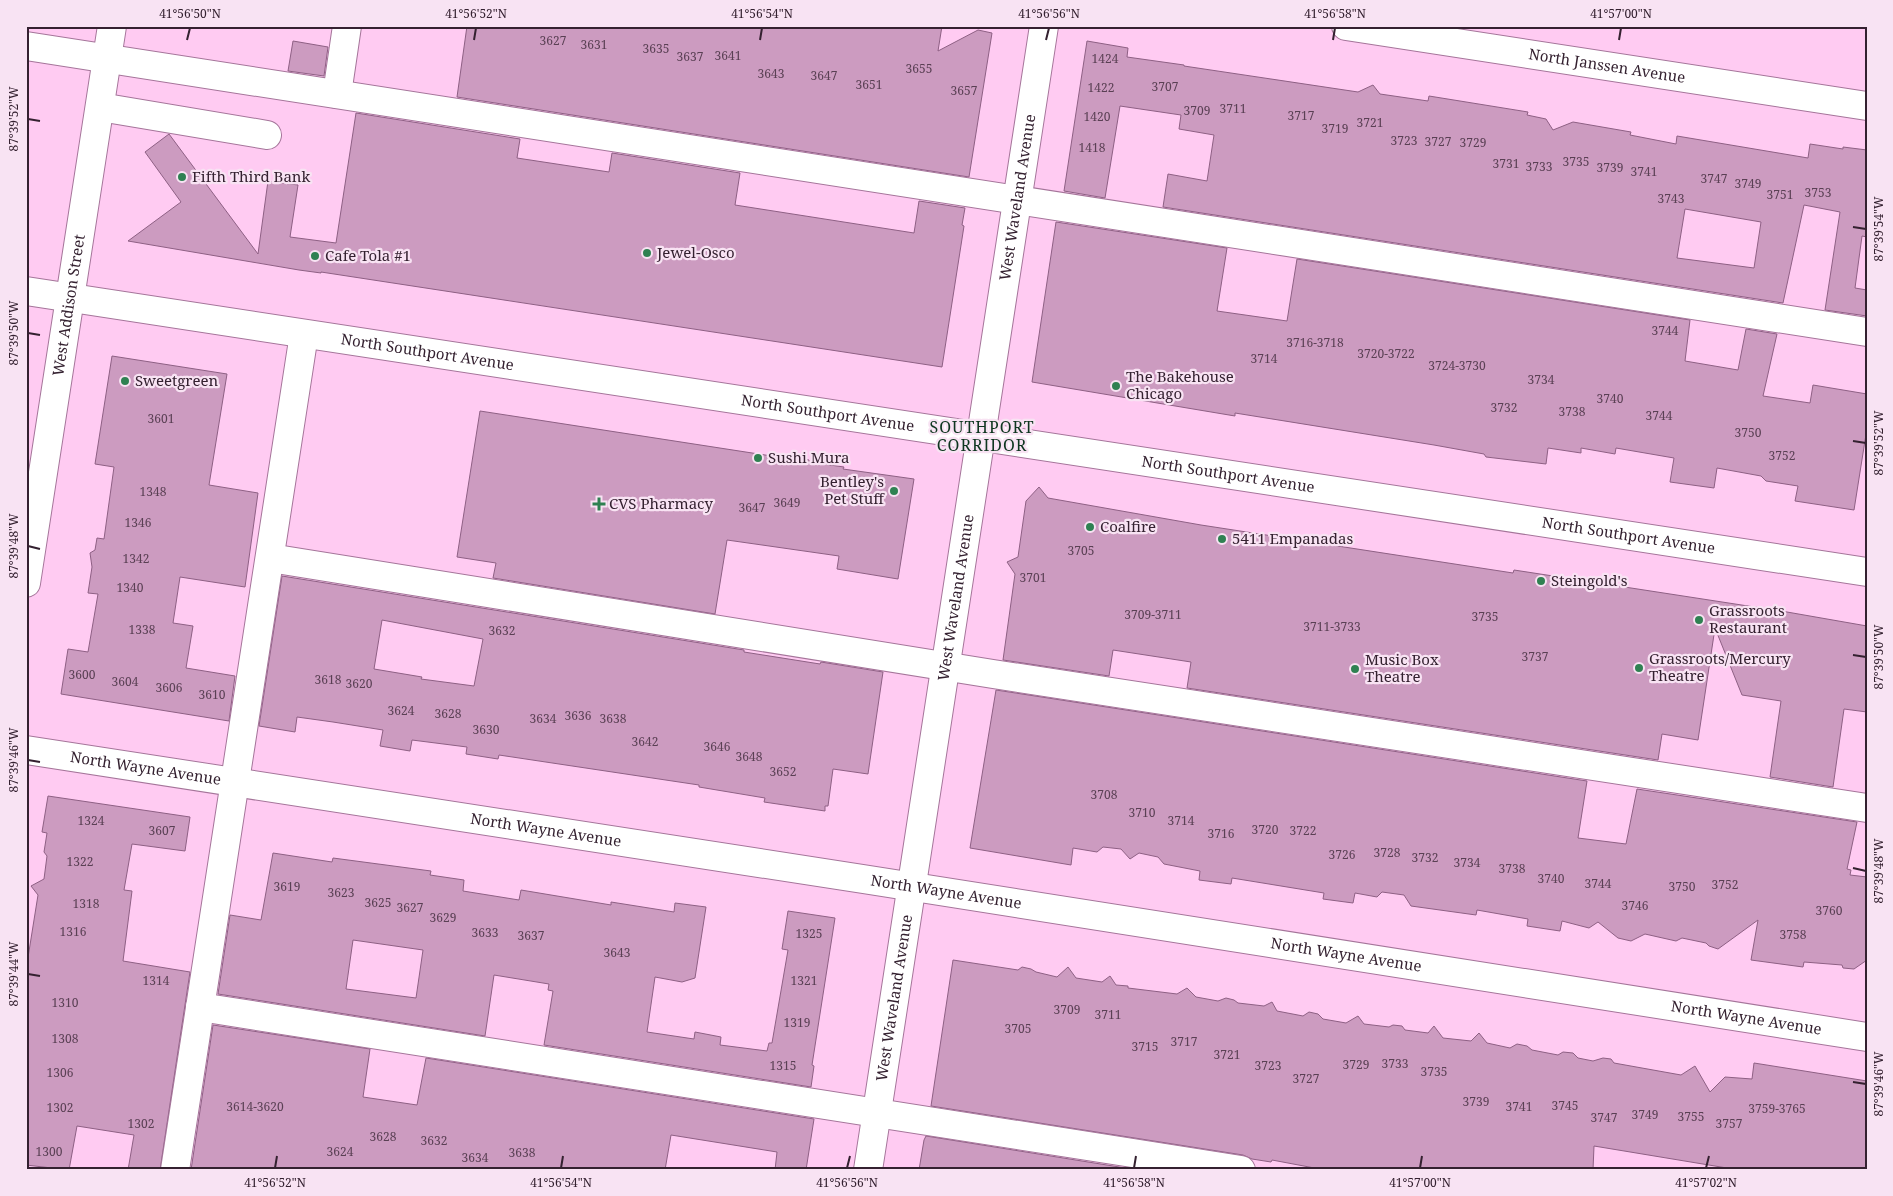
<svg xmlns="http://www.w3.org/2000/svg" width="1893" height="1196" font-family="'Noto Serif',serif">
  <rect width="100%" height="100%" fill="#ffcbf2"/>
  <!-- building -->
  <path fill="#cc9bc0" stroke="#8e6084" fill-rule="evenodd" d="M467,26H942L938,51L978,30L992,33L969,177L457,97Z
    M293,41L328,47L324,76L288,71Z
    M1087,41L1128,48L1127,57L1184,65V66L1358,92L1373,85L1380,94L1428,101L1429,96L1528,112L1527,115L1546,119L1553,130L1573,122L1631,132L1630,135L1676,144L1677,136L1808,158L1810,144L1843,149V147L1867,150V237L1862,236L1855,288L1867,290V316L1825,310L1840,212L1804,205L1783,303L1163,207L1168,174L1207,181L1214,135L1179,129L1181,115L1120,106L1105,198L1064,191ZM1685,209L1761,222L1754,268L1677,258Z
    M356,113L520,139L517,158L609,172L612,153L740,173L735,205L914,233L919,201L965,208L962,225L964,226L942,367L321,272V273L299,270L128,241L181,202L145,152L169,134L258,254L268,181L298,185L290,237L336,243Z
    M1056,222L1227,248L1217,311L1287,321L1297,259L1690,320L1685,361L1738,370L1746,329L1777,334L1763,396L1810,403L1813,385L1867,394V428L1854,510L1795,501L1798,486L1766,481L1761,476L1717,468L1714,488L1670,482L1674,458L1616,448L1615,454L1581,448V453L1548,448L1546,464L1486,457L1484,454L1434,445L1235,413V416L1032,382Z
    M112,356L227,374L209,485L258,493L245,587L180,577L173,623L193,626L186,668L235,676L229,721L61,694L68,649L88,652L98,594L88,593L92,567L90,553L95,550L97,538L104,539L114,467L95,464Z
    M480,411L778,457V455L809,460V462L844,467L843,469L914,479L898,579L837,569L839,556L727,540L715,614L493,578L496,563L457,557Z
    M1039,487L1048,498L1201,525L1513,573L1514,570L1787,612L1867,626V712L1844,709L1833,787L1770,777L1781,701L1742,695L1715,628L1698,740L1662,734L1658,760L1187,688L1191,662L1113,650L1109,676L1003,660L1015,574L1007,562L1018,557L1026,501Z
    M282,576L744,650V652L820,664L821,662L883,672L868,774L833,769L828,806H825V811L764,802L765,798L699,787V785L499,755L498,759L466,754L467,747L412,740L410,751L380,746L383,730L333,722L297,717L295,732L259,726ZM382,620L483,639L474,686L421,679L422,677L374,669Z
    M996,690L1587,781L1578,838L1626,844L1637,789L1857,822L1847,869L1851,870L1850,875L1867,877V960L1854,969L1843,968L1842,965L1804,962L1803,967L1751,960L1758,920L1718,949L1709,946L1706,943L1682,938L1676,941L1645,934L1631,941L1618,938L1598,922L1589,928L1562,921L1560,931L1527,926L1528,919L1477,910L1476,915L1411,906L1404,895L1382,892L1377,897L1355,893L1353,903L1323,899L1324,893L1232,878L1231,884L1199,880L1200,871L1164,864L1158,857L1139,853L1130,859L1121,849L1103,847L1097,852L1073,848L1071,865L970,848Z
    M48,796L190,817L185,851L132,844L124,890L132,891L123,961L190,972L160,1170H128L134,1135L77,1126L69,1170L26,1165V970L38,895L31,886L44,879L47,856L44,852L47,833L42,832Z
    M273,853L332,862L333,858L431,871L430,875L464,880L463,891L519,900L521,890L611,905V902L674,912L675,903L706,907L695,978L682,982L655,977L647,1032L694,1039L695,1032L721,1037L720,1045L767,1051L769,1043H772L788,950L782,949L788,911L835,918L812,1065L814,1066L811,1087L544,1045L553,991L548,990L549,984L494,975L485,1036L218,994L230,915L261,920ZM353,940L423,950L416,998L346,989Z
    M953,960L1018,970L1022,967L1031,969L1036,972L1057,977L1068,967L1076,978L1102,982L1110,976L1116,985L1128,986V988L1177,994L1187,988L1196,997L1218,1001L1226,998L1234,1000L1238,1003L1264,1006L1272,1002L1277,1011L1303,1016L1309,1012L1318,1014L1323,1019L1346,1023L1358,1016L1364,1024L1389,1027L1393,1025L1402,1026L1405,1030L1428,1033L1434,1026L1443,1038L1471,1041L1479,1033L1487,1043L1510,1048L1517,1044L1527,1046L1532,1050L1558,1055L1563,1052L1573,1053L1578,1058L1593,1061L1603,1058L1611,1059L1614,1063L1681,1075L1695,1066L1710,1092L1725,1077L1752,1079L1754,1063L1867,1081V1170H1739L1594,1146L1593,1170H1325L1272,1160L1271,1162L1252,1159L1243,1155L931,1106Z
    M213,1025L370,1049L363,1097L417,1105L426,1058L814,1119L806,1170H775L777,1152L671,1135L665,1170H191Z
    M926,1136L1138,1170H919L924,1140Z"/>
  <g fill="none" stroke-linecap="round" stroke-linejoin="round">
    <!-- minor casing -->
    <g stroke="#a5759a" stroke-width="30">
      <g id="minor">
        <path id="s1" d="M1346,26L1867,106"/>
        <path d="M26,46L1867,332"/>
        <path d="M337,94L347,26"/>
        <path d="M100,107L267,135"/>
        <path id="s2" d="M26,291L1867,572"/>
        <path d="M270,558L993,674L1867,808"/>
        <path id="s3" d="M26,583L112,26"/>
        <path id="s4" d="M26,750L863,879L1867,1037"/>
        <path d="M200,1007L1241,1170"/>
        <path d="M175,1170L304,334"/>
        <path id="s5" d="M868,1170L1044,26"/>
      </g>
    </g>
    <!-- minor -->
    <use href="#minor" stroke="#fff" stroke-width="28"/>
  </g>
  <!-- ticks -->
  <path fill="none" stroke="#342130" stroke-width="2" d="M187,40L190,28M474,40L476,28M760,40L762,28M1046,40L1049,28M1333,40L1335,28M1619,40L1621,28M28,119L40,121M1853,227L1866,229M28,333L40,335M1853,441L1866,443M28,546L40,549M1853,655L1866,657M28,760L40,762M1853,868L1866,871M28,974L40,976M1853,1082L1866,1084M275,1168L277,1156M561,1168L563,1156M847,1168L850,1156M1134,1168L1136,1156M1420,1168L1422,1156M1706,1168L1709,1156"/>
  <!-- markers -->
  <g fill="#2f8152" stroke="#f8e3f3" stroke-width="2">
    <circle cx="182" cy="177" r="5"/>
    <circle cx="647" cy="253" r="5"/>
    <circle cx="315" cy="256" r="5"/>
    <circle cx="125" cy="381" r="5"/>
    <circle cx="1116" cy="386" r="5"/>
    <circle cx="758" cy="458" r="5"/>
    <circle cx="894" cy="491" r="5"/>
    <path d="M596.5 496.5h5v5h5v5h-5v5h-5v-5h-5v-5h5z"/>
    <circle cx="1090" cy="527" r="5"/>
    <circle cx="1222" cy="539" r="5"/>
    <circle cx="1541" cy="581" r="5"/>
    <circle cx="1699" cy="620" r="5"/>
    <circle cx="1639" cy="668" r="5"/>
    <circle cx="1355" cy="669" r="5"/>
  </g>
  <g text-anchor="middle" stroke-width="4.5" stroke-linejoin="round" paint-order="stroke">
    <!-- number labels -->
    <g font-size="12" fill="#5a4054">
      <text x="553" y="45">3627</text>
      <text x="594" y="49">3631</text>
      <text x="656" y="53">3635</text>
      <text x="728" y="60">3641</text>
      <text x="690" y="61">3637</text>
      <text x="1105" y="63">1424</text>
      <text x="919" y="73">3655</text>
      <text x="771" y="78">3643</text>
      <text x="824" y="80">3647</text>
      <text x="869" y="89">3651</text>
      <text x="1165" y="91">3707</text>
      <text x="1101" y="92">1422</text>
      <text x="964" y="95">3657</text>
      <text x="1233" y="113">3711</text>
      <text x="1197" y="115">3709</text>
      <text x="1301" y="120">3717</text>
      <text x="1097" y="121">1420</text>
      <text x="1370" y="127">3721</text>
      <text x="1335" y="133">3719</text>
      <text x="1404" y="145">3723</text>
      <text x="1438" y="146">3727</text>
      <text x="1473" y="147">3729</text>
      <text x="1092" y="152">1418</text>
      <text x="1576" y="166">3735</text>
      <text x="1506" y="168">3731</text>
      <text x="1539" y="171">3733</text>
      <text x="1610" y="172">3739</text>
      <text x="1644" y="176">3741</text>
      <text x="1714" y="183">3747</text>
      <text x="1748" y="188">3749</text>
      <text x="1818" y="197">3753</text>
      <text x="1780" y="199">3751</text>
      <text x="1671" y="203">3743</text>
      <text x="1665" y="335">3744</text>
      <text x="1315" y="347">3716-3718</text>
      <text x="1386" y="358">3720-3722</text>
      <text x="1264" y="363">3714</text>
      <text x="1457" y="370">3724-3730</text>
      <text x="1541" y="384">3734</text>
      <text x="1610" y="403">3740</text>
      <text x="1504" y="412">3732</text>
      <text x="1572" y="416">3738</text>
      <text x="1659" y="420">3744</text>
      <text x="161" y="423">3601</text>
      <text x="1748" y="437">3750</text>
      <text x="1782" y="460">3752</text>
      <text x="153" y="496">1348</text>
      <text x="787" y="507">3649</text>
      <text x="752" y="512">3647</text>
      <text x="138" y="527">1346</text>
      <text x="1081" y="555">3705</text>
      <text x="136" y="563">1342</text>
      <text x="1033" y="582">3701</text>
      <text x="130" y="592">1340</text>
      <text x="1153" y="619">3709-3711</text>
      <text x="1485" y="621">3735</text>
      <text x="1332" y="631">3711-3733</text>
      <text x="142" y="634">1338</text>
      <text x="502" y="635">3632</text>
      <text x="1535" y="661">3737</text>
      <text x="82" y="679">3600</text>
      <text x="328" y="684">3618</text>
      <text x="125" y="686">3604</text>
      <text x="359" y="688">3620</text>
      <text x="169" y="692">3606</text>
      <text x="212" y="699">3610</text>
      <text x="401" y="715">3624</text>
      <text x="448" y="718">3628</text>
      <text x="578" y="720">3636</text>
      <text x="543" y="723">3634</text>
      <text x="613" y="723">3638</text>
      <text x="486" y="734">3630</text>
      <text x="645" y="746">3642</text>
      <text x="717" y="751">3646</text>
      <text x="749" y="761">3648</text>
      <text x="783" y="776">3652</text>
      <text x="1104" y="799">3708</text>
      <text x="1142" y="817">3710</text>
      <text x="91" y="825">1324</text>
      <text x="1181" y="825">3714</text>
      <text x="1265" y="834">3720</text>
      <text x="162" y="835">3607</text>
      <text x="1303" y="835">3722</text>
      <text x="1221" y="838">3716</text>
      <text x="1387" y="857">3728</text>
      <text x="1342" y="859">3726</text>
      <text x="1425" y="862">3732</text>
      <text x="80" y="866">1322</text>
      <text x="1467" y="867">3734</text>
      <text x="1512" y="873">3738</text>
      <text x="1551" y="883">3740</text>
      <text x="1598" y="888">3744</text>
      <text x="1725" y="889">3752</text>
      <text x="287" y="891">3619</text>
      <text x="1682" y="891">3750</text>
      <text x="341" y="897">3623</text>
      <text x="378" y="907">3625</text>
      <text x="86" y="908">1318</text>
      <text x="1635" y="910">3746</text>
      <text x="410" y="912">3627</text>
      <text x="1829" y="915">3760</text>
      <text x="443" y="922">3629</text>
      <text x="73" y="936">1316</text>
      <text x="485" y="937">3633</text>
      <text x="809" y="938">1325</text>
      <text x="1793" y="939">3758</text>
      <text x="531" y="940">3637</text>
      <text x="617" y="957">3643</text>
      <text x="156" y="985">1314</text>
      <text x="804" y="985">1321</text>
      <text x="65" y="1007">1310</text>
      <text x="1067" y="1014">3709</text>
      <text x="1108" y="1019">3711</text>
      <text x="797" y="1027">1319</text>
      <text x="1018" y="1033">3705</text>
      <text x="65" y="1043">1308</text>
      <text x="1184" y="1046">3717</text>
      <text x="1145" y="1051">3715</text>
      <text x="1227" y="1059">3721</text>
      <text x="1395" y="1068">3733</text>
      <text x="1356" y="1069">3729</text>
      <text x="783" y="1070">1315</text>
      <text x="1268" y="1070">3723</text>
      <text x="1434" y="1076">3735</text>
      <text x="60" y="1077">1306</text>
      <text x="1306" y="1083">3727</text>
      <text x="1476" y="1106">3739</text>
      <text x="1565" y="1110">3745</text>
      <text x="255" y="1111">3614-3620</text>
      <text x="1519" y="1111">3741</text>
      <text x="60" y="1112">1302</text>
      <text x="1777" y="1113">3759-3765</text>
      <text x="1645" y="1119">3749</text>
      <text x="1691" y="1121">3755</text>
      <text x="1604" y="1122">3747</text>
      <text x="141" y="1128">1302</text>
      <text x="1729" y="1128">3757</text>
      <text x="383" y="1141">3628</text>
      <text x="434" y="1145">3632</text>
      <text x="49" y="1156">1300</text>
      <text x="340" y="1156">3624</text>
      <text x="522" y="1157">3638</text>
      <text x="475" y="1162">3634</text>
    </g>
    <!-- street labels -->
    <g font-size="15" fill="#342130" stroke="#f8e3f3">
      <text dy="5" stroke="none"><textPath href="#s1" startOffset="264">North Janssen Avenue</textPath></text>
      <text dy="5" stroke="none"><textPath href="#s5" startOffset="984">West Waveland Avenue</textPath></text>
      <text dy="5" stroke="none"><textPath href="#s3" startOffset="281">West Addison Street</textPath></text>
      <text dy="5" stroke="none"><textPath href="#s2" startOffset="406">North Southport Avenue</textPath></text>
      <text dy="5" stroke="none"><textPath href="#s2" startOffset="811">North Southport Avenue</textPath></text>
      <text dy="5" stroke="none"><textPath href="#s2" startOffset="1216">North Southport Avenue</textPath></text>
      <text dy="5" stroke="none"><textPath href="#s2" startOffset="1621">North Southport Avenue</textPath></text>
      <text dy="5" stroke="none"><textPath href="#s5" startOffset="579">West Waveland Avenue</textPath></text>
      <text dy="5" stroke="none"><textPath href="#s4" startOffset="121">North Wayne Avenue</textPath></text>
      <text dy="5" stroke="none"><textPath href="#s4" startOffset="526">North Wayne Avenue</textPath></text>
      <text dy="5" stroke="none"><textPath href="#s4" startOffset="931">North Wayne Avenue</textPath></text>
      <text dy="5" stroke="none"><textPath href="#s4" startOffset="1336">North Wayne Avenue</textPath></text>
      <text dy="5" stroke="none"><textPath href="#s5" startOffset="174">West Waveland Avenue</textPath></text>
      <text dy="5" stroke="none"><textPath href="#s4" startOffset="1741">North Wayne Avenue</textPath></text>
    </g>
    <!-- poi labels -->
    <g font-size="15" fill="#342130" stroke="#f8e3f3" text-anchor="start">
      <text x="192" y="182">Fifth Third Bank</text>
      <text x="657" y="258">Jewel-Osco</text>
      <text x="325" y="261">Cafe Tola #1</text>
      <text x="1126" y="382">The Bakehouse<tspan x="1126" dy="17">Chicago</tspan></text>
      <text x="135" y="386">Sweetgreen</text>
      <text x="768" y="463">Sushi Mura</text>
      <text x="884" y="487" text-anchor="end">Bentley's<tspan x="884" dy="17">Pet Stuff</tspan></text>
      <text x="609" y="509">CVS Pharmacy</text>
      <text x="1100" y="532">Coalfire</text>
      <text x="1232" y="544">5411 Empanadas</text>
      <text x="1551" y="586">Steingold's</text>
      <text x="1709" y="616">Grassroots<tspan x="1709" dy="17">Restaurant</tspan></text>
      <text x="1649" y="664">Grassroots/Mercury<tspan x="1649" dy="17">Theatre</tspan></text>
      <text x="1365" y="665">Music Box<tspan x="1365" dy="17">Theatre</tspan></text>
    </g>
    <!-- neighbourhood labels -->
    <g font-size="16" letter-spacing="1" fill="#0e361f" stroke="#f8e3f3">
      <text x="982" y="433">SOUTHPORT<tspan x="982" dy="18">CORRIDOR</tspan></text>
    </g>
  </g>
  <!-- border -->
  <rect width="1893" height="1196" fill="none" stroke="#f8e3f3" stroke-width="55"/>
  <rect x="28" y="28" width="1838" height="1140" fill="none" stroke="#342130" stroke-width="2"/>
  <g font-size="12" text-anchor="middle" fill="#342130">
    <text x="190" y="18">41°56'50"N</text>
    <text x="476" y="18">41°56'52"N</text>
    <text x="762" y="18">41°56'54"N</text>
    <text x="1049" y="18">41°56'56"N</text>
    <text x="1335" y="18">41°56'58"N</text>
    <text x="1621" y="18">41°57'00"N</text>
    <text transform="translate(14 119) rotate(-90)" y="4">87°39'52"W</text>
    <text transform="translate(1879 229) rotate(-90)" y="4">87°39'54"W</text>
    <text transform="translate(14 333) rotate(-90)" y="4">87°39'50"W</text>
    <text transform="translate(1879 443) rotate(-90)" y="4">87°39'52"W</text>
    <text transform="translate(14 546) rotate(-90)" y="4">87°39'48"W</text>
    <text transform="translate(1879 657) rotate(-90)" y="4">87°39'50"W</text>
    <text transform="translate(14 760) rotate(-90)" y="4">87°39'46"W</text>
    <text transform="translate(1879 871) rotate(-90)" y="4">87°39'48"W</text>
    <text transform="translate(14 974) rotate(-90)" y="4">87°39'44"W</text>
    <text transform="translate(1879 1084) rotate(-90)" y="4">87°39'46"W</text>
    <text x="275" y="1187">41°56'52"N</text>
    <text x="561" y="1187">41°56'54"N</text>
    <text x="847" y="1187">41°56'56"N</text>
    <text x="1134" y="1187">41°56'58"N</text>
    <text x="1420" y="1187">41°57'00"N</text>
    <text x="1706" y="1187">41°57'02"N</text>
  </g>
</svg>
